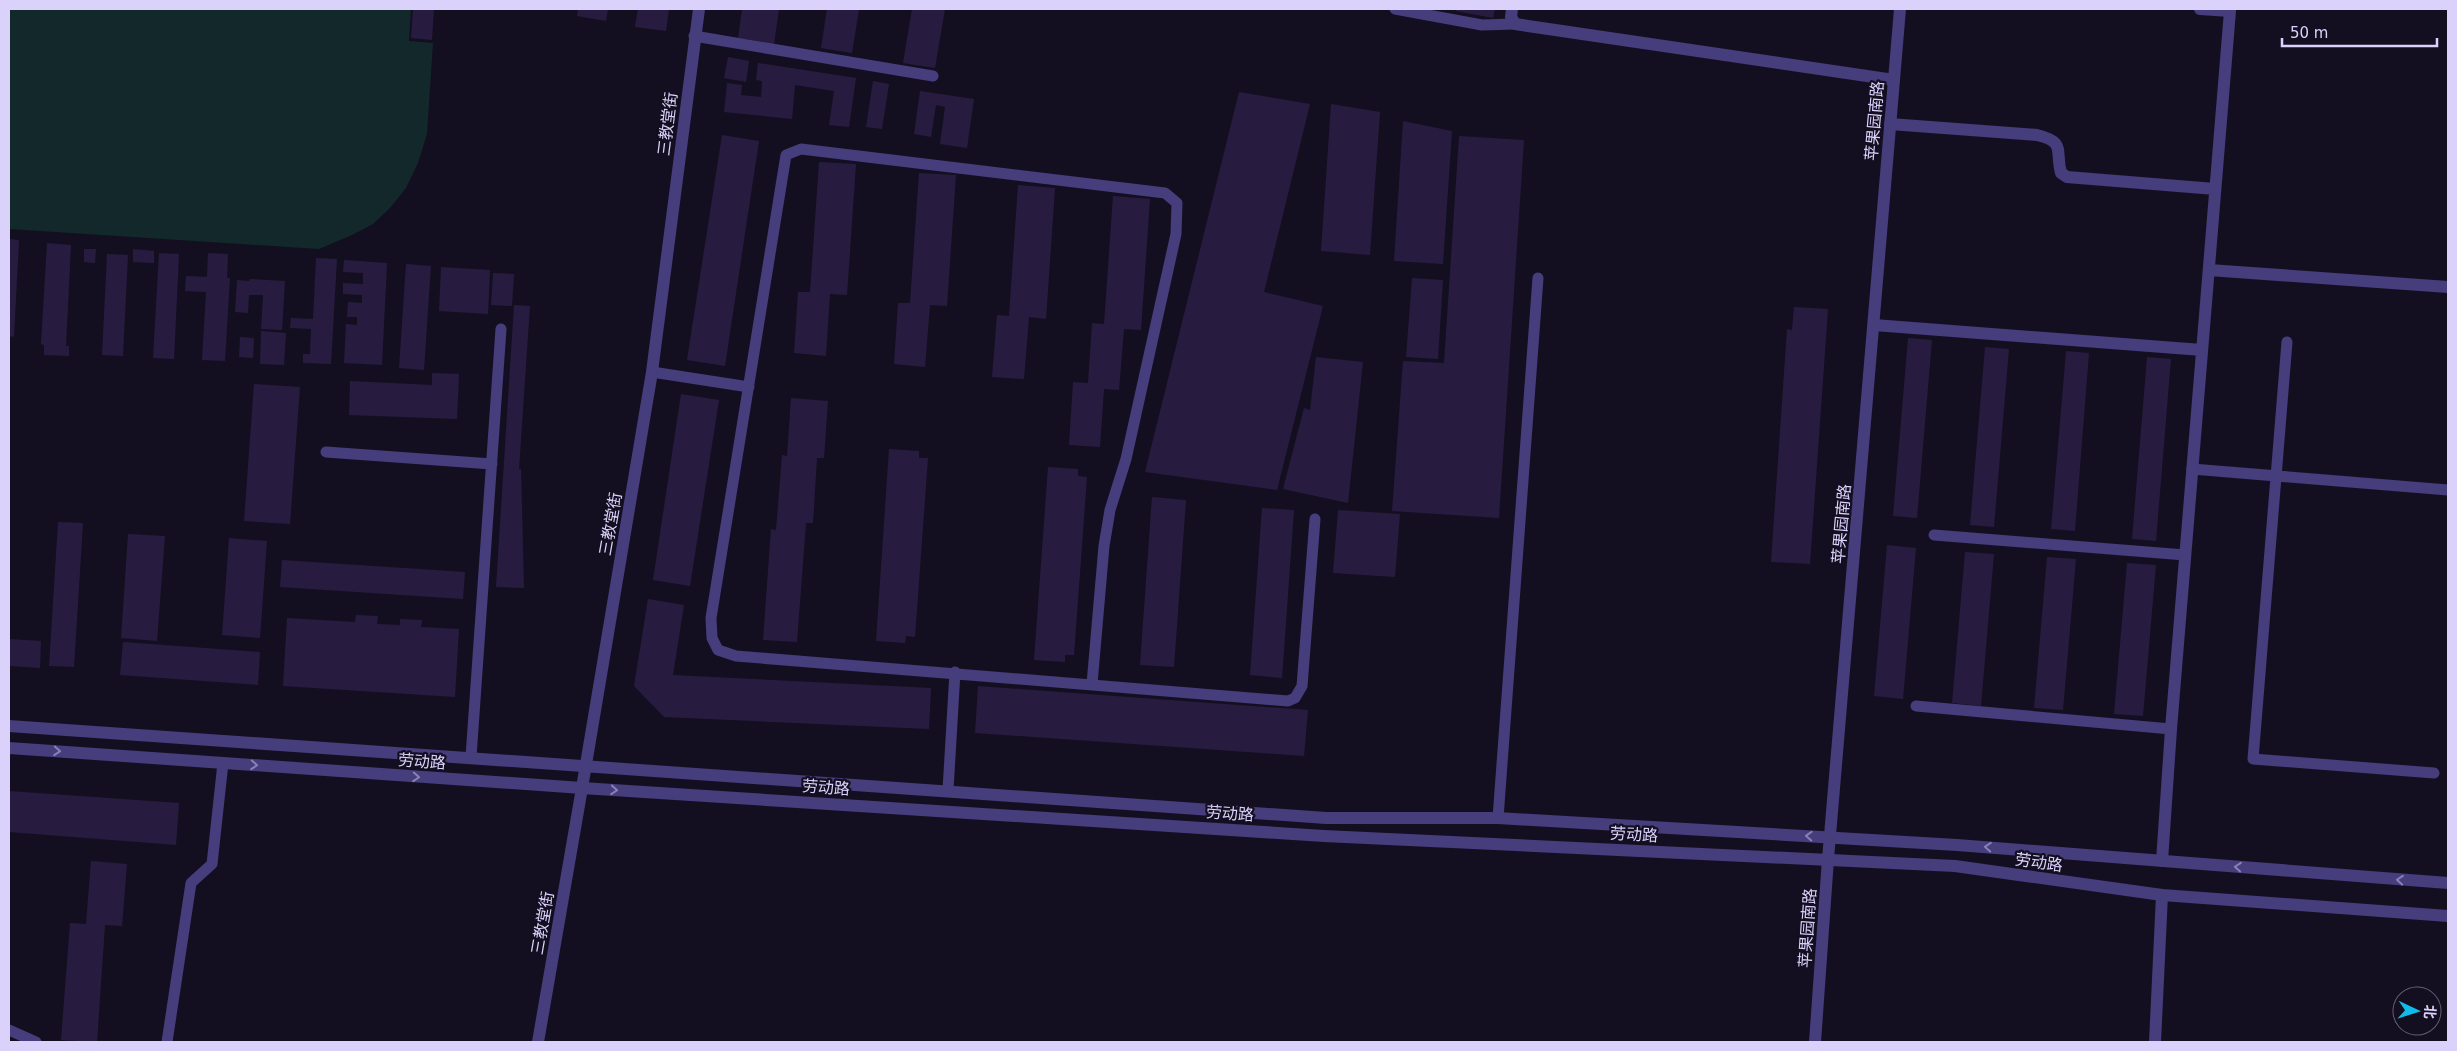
<svg xmlns="http://www.w3.org/2000/svg" width="2457" height="1051" font-family="'DejaVu Sans','Noto Sans SC',sans-serif">
  <rect width="100%" height="100%" fill="#140f20"/>
  <!-- green -->
  <path fill="#12282a" d="M9,9H411L409,41L433,43L427,134L418,163L406,188L390,208L373,224L352,235L319,249L9,229Z"/>
  <!-- building -->
  <path fill="#271c40" d="M413,9H434L432,40L411,38Z
    M578,9H608L606,21L577,16Z
    M638,9H669L666,31L635,27Z
    M742,9H779L774,44L738,38Z
    M827,9H859L852,53L821,48Z
    M912,9H945L935,68L903,63Z
    M1456,9H1495L1493,18L1456,11Z
    M728,57L749,61L746,82L724,78Z
    M758,63L856,78L849,127L829,125L834,91L795,85L792,119L724,112L727,83L742,85L741,95L761,97L762,81L756,80Z
    M873,81L889,84L882,129L866,127Z
    M920,91L974,99L967,148L940,144L945,107L936,105L931,137L914,134Z
    M1239,92L1310,104L1264,292L1323,306L1277,490L1145,472Z
    M1331,104L1380,112L1370,255L1321,251Z
    M1403,121L1452,131L1443,264L1394,261Z
    M722,135L759,141L725,366L687,360Z
    M1459,136L1524,140L1499,518L1392,511L1403,361L1444,363Z
    M819,162L856,164L847,295L830,294L826,356L794,353L798,292H810Z
    M919,173L956,175L947,306L930,305L925,367L894,364L898,303H910Z
    M1018,185L1055,188L1046,319L1029,317L1024,379L992,377L997,315L1009,316Z
    M1113,196L1150,199L1141,330L1124,329L1119,390L1104,389L1100,447L1069,445L1073,382L1088,383L1092,323L1104,324Z
    M9,239L19,240L14,337L9,336Z
    M47,243L71,245L66,346H69V356L44,355V345L41,344Z
    M84,249H96L95,263L84,262Z
    M133,249L154,251V263L133,262Z
    M159,253L179,254L174,359L153,358Z
    M208,253L228,254L227,278H230L225,361L202,360L206,292L185,291L186,276L207,277Z
    M107,254L128,255L123,356L102,355Z
    M316,258L337,259L331,364L303,363V354H310L311,329L290,328L291,318L313,319Z
    M344,260L387,263L382,365L344,363L346,324L357,325V317H347L348,302L362,303V295L343,294V283L363,284V273L343,272Z
    M406,264L431,266L424,370L399,368Z
    M441,267L490,270L488,314L439,311Z
    M493,273L514,274L512,306L491,305Z
    M1412,278L1443,280L1438,359L1406,357Z
    M250,279L285,281L282,330L261,329L263,295H249L248,313L235,312L237,280L249,281Z
    M514,305L530,306L519,469H521L524,588L496,587Z
    M1794,307L1828,309L1810,564L1771,562L1787,329L1792,330Z
    M261,331L286,333L284,365L260,364Z
    M240,337L254,338L253,358L239,357Z
    M1908,338L1932,340L1917,518L1893,516Z
    M1985,347L2009,349L1994,527L1970,525Z
    M2066,351L2089,353L2075,531L2051,529Z
    M1316,357L1363,362L1348,503L1283,489L1304,408L1310,410Z
    M2147,357L2171,359L2156,541L2132,539Z
    M432,373L459,374L457,419L349,415L350,381L432,385Z
    M254,384L300,387L290,524L244,521Z
    M681,394L719,400L690,586L653,580Z
    M791,398L828,401L824,458H817L813,523H806L797,642L763,640L771,529L776,530L782,455L787,456Z
    M889,449L919,451V458H928L915,637L906,636L905,643L876,641Z
    M1048,467L1078,469V476L1087,477L1074,655H1065V662L1034,660Z
    M1152,497L1186,500L1174,667L1140,665Z
    M1262,508L1294,510L1282,678L1250,675Z
    M1338,510L1400,514L1395,577L1333,573Z
    M58,522L83,523L74,667L49,666Z
    M128,534L165,536L157,641L121,638Z
    M229,538L267,541L260,638L222,635Z
    M1887,545L1916,548L1903,699L1874,696Z
    M1965,552L1994,554L1981,706L1952,703Z
    M2047,557L2076,559L2063,710L2034,708Z
    M282,560L465,572L463,599L280,587Z
    M2127,563L2156,565L2143,716L2114,714Z
    M648,599L684,605L673,675L931,688L929,729L664,717L634,686Z
    M356,615L378,616L377,624L400,625V619L422,620L421,627L459,629L455,697L283,686L287,618L355,622Z
    M9,639L41,641L40,668L9,666Z
    M123,642L260,652L258,685L120,675Z
    M978,686L1308,710L1304,756L975,733Z
    M9,791L179,803L176,845L9,832Z
    M91,861L127,864L122,926L105,925L97,1042L61,1040L70,923L86,924Z"/>
  <g fill="none" stroke-linecap="round" stroke-linejoin="round">
    <!-- service -->
    <path stroke="#463d7c" stroke-width="11" d="M1395,9L1482,25L1515,24
      M694,36L933,76
      M2287,342L2253,759L2434,773
      M652,372L749,387
      M326,452L492,464
      M2192,469L2448,490
      M1934,535L2185,555
      M1092,684L1104,546L1110,510L1126,459L1176,234L1177,203L1165,193L801,149L786,155L711,618L712,638L718,650L736,656C920,670 1104,685 1288,701L1295,698L1302,686L1315,519
      M1916,706L2171,729
      M471,757L501,329
      M948,790L955,672
      M1498,818L1538,278
      M9,1030L36,1042
      M167,1042L191,883L212,864L223,763"/>
    <!-- minor -->
    <path stroke="#463d7c" stroke-width="12" d="M1512,9L1511,17L1515,24L1528,26L1894,80
      M1890,124L2037,135C2066,142 2055,150 2061,173L2067,177L2215,189
      M2209,270L2448,287
      M1874,325L2202,350
      M2162,861L2171,729L2230,11L2200,9
      M538,1042L582,788
      M1815,1042L1828,859
      M2155,1042L2162,895"/>
    <!-- tertiary -->
    <path stroke="#463d7c" stroke-width="12" d="M9,726L1326,818H1498L1957,845L2448,883
      M9,748L582,788L1324,836L1955,866L2162,895L2448,916
      M582,788L652,372L699,9
      M1828,859L1900,9"/>
  </g>
  <!-- one-way arrows -->
  <defs><path id="oneway-chevron" d="M-2-3.5L2.5 0L-2 3.5" fill="none" stroke-width="1.6" stroke-linecap="round" stroke-linejoin="round" transform="scale(1.25)"/></defs>
  <g stroke="#8980b6">
    <use href="#oneway-chevron" transform="translate(57 751) rotate(4)"/>
    <use href="#oneway-chevron" transform="translate(254 765) rotate(4)"/>
    <use href="#oneway-chevron" transform="translate(416 777) rotate(4)"/>
    <use href="#oneway-chevron" transform="translate(614 790) rotate(4)"/>
    <use href="#oneway-chevron" transform="translate(1809 836) rotate(-177)"/>
    <use href="#oneway-chevron" transform="translate(1988 847) rotate(-176)"/>
    <use href="#oneway-chevron" transform="translate(2238 867) rotate(-175)"/>
    <use href="#oneway-chevron" transform="translate(2400 880) rotate(-175)"/>
  </g>
  <g text-anchor="middle" stroke-width="4.5" stroke-linejoin="round" paint-order="stroke">
    <!-- street labels -->
    <g font-size="16" fill="#dbd2fc" stroke="#140f20">
      <text transform="translate(1874 121) rotate(-85)" y="6">苹果园南路</text>
      <text transform="translate(667 124) rotate(-83)" y="6">三教堂街</text>
      <text transform="translate(610 524) rotate(-80)" y="6">三教堂街</text>
      <text transform="translate(1841 524) rotate(-85)" y="6">苹果园南路</text>
      <text transform="translate(422 761) rotate(4)" y="6">劳动路</text>
      <text transform="translate(826 787) rotate(4)" y="6">劳动路</text>
      <text transform="translate(1230 813) rotate(4)" y="6">劳动路</text>
      <text transform="translate(1634 834) rotate(3)" y="6">劳动路</text>
      <text transform="translate(2039 862) rotate(8)" y="6">劳动路</text>
      <text transform="translate(542 923) rotate(-80)" y="6">三教堂街</text>
      <text transform="translate(1807 928) rotate(-86)" y="6">苹果园南路</text>
    </g>
  </g>
  <!-- border -->
  <rect width="2457" height="1051" fill="none" stroke="#dbd2fc" stroke-width="20"/>
  <!-- north arrow -->
  <g transform="translate(2417 1011) rotate(94)"><circle r="24" fill="#140f20" stroke="#645d78"/>
  <path d="M0-4L9 19L0 12L-9 19Z" fill="#11bbe8"/>
  <text y="-8" font-size="14" font-weight="bold" text-anchor="middle" fill="#dbd2fc">北</text>
  </g>
  <!-- scale -->
  <path d="M2282 38v8h155v-8" fill="none" stroke="#dbd2fc" stroke-width="2.5"/>
  <text x="2290" y="38" font-size="15" fill="#dbd2fc" stroke="#140f20" stroke-width="4" paint-order="stroke">50 m</text>
</svg>
